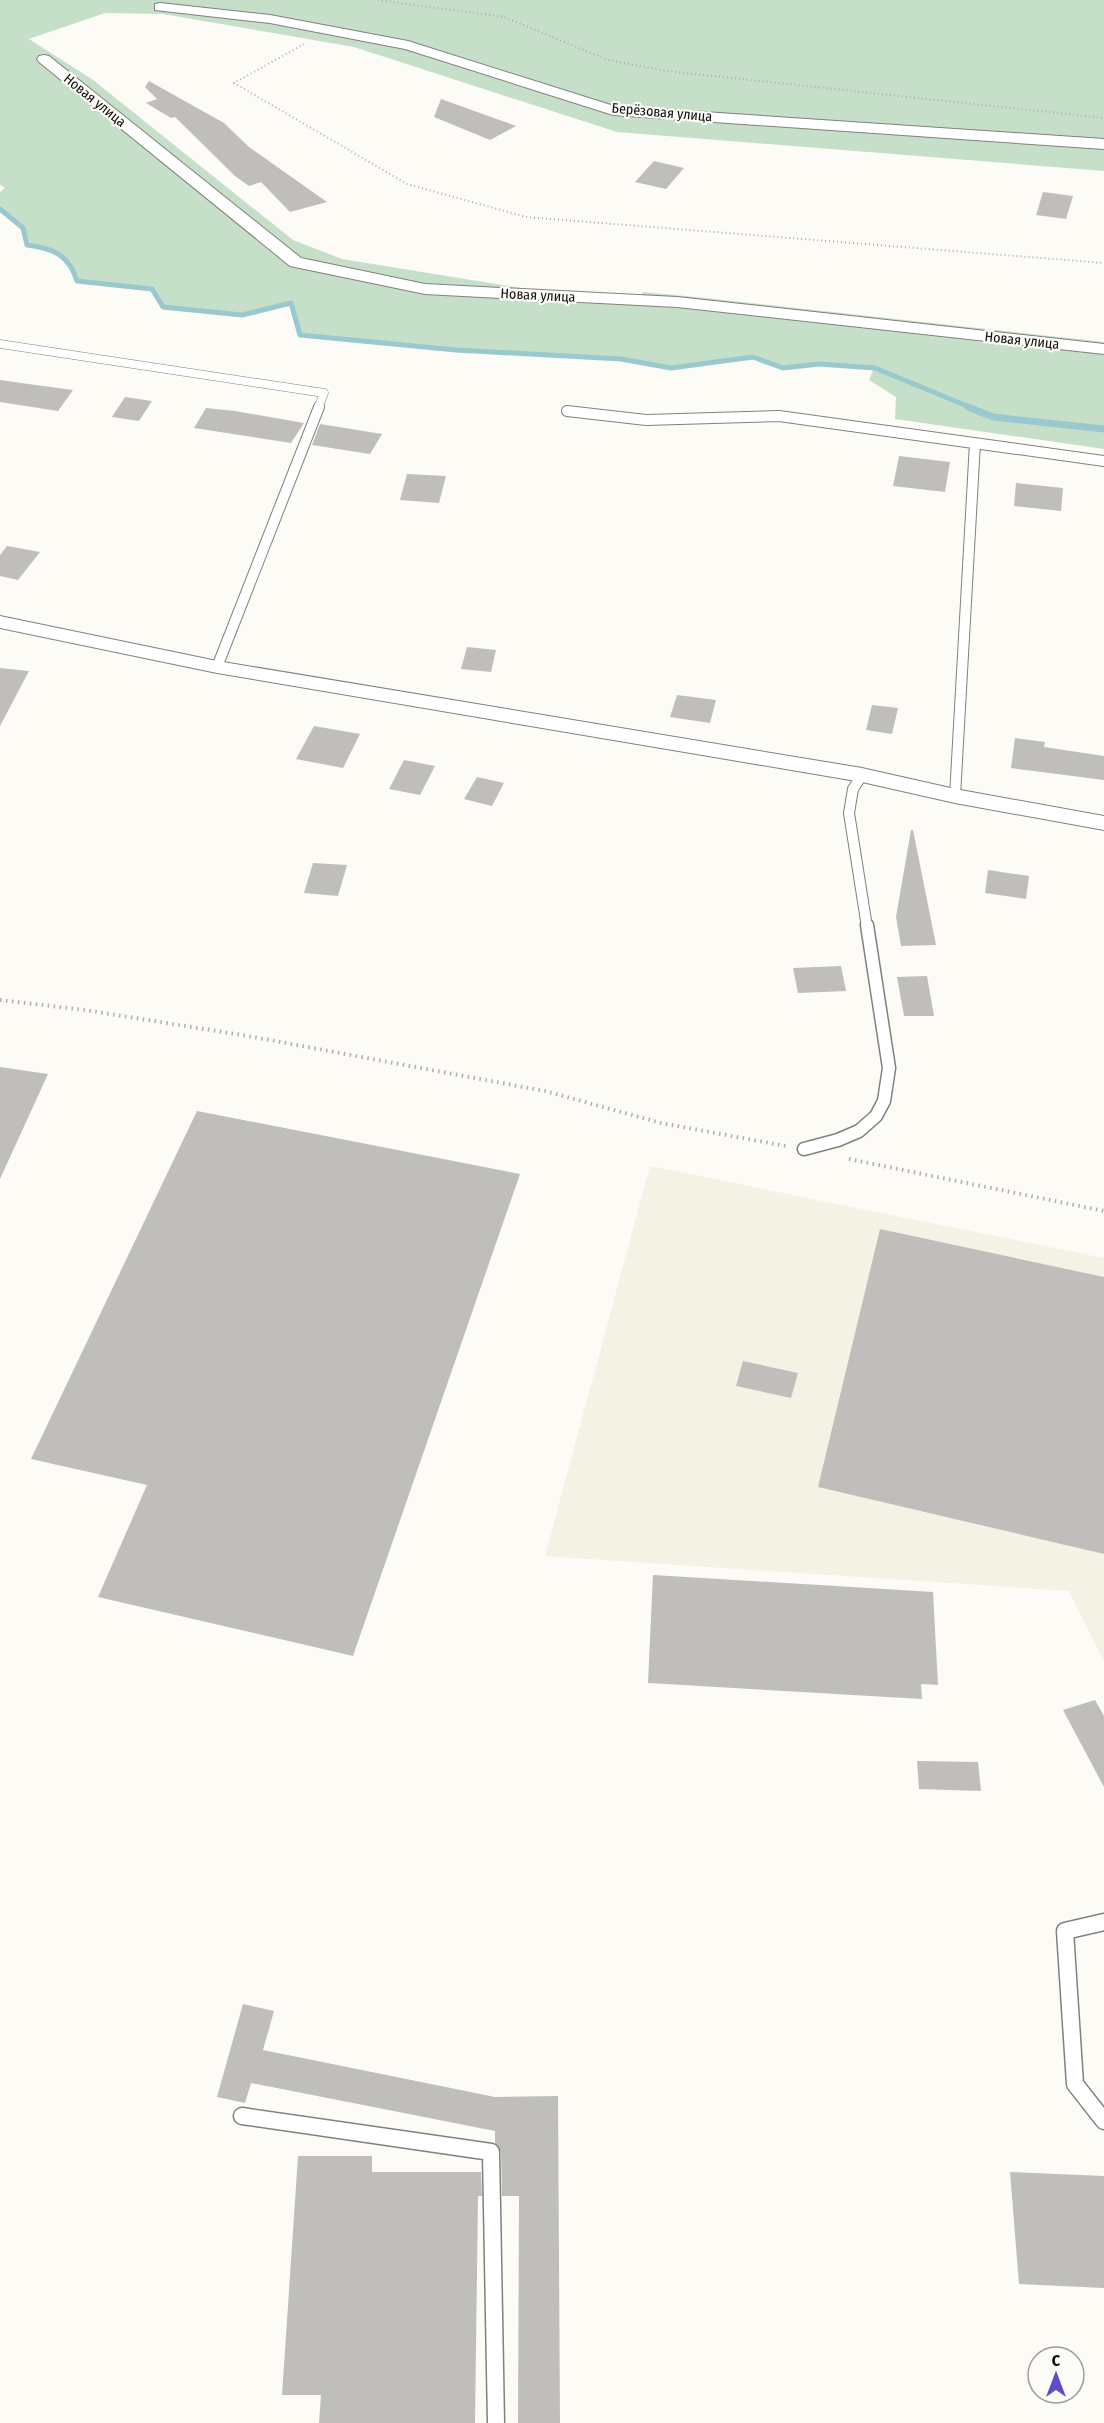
<svg xmlns="http://www.w3.org/2000/svg" width="1104" height="2423" font-family="'Fira Sans Condensed',sans-serif">
  <rect width="100%" height="100%" fill="#fcfbf6"/>
  <!-- built -->
  <path fill="#f4f1e5" fill-rule="evenodd" d="M650,1166L1104,1258V1277L880,1229L818,1487L1104,1554V1662L1069,1591L545,1556ZM743,1361L797,1373L791,1398L737,1386Z"/>
  <!-- green -->
  <path fill="#c6dfc9" d="M0,0H1104V171L617,132L354,47L163,14L105,13L29,39L93,80L293,240L342,259L545,292L640,300L643,292L706,298L1104,342V449L895,419L896,397L869,380L874,368L819,364L783,368L753,357L671,368L621,359L456,350L300,335L291,304L242,315L163,307L152,289L77,281C70,253 53,247 27,245L23,228L0,209V192L5,188L0,185Z"/>
  <g fill="none" stroke-linecap="round" stroke-linejoin="round">
    <!-- stream-far1 -->
    <path stroke="#9ac8cf" stroke-width="5" d="M0,209L23,228L27,245C53,248 69,255 77,281L152,289L163,307L242,315L291,303L300,335L456,350L621,359L671,368L753,357L783,368L819,364L875,368L972,408"/>
    <!-- stream -->
    <path stroke="#9ac8cf" stroke-width="7" d="M968,407L993,417L1104,429"/>
  </g>
  <!-- building -->
  <path fill="#bfbeba" d="M149,81L224,123L249,147L327,202L290,212L261,182L249,186L235,176L175,117L171,118L146,103L157,99L145,87Z
    M441,99L516,126L490,140L434,117Z
    M654,161L684,168L666,189L635,182Z
    M1043,192L1073,196L1066,219L1036,215Z
    M0,380L43,386L73,390L58,411L0,402Z
    M125,397L152,401L139,421L112,417Z
    M206,408L235,411L304,423L291,443L194,428Z
    M320,424L382,434L370,454L312,445Z
    M899,456L950,462L945,492L893,486Z
    M407,474L446,476L439,503L400,500Z
    M1016,483L1063,488L1061,511L1014,506Z
    M7,546L40,552L18,580L0,576V555Z
    M467,647L496,650L491,672L461,669Z
    M0,668L29,671L0,726Z
    M677,695L716,700L710,723L670,717Z
    M872,705L898,708L892,734L866,730Z
    M314,726L360,734L343,768L296,759Z
    M1015,738L1045,742L1044,747L1104,756V780L1011,768Z
    M404,760L435,766L420,795L389,789Z
    M477,777L504,783L492,806L464,799Z
    M911,830H913L936,945L901,946L896,917Z
    M313,863L347,865L338,896L304,893Z
    M988,870L1029,876L1026,899L985,893Z
    M841,966L846,991L798,993L793,968Z
    M927,976L934,1016H904L897,977Z
    M0,1067L48,1074L0,1179Z
    M197,1111L520,1174L353,1656L98,1597L147,1485L31,1459Z
    M880,1229L1104,1277V1554L818,1487Z
    M743,1361L798,1373L791,1398L736,1386Z
    M653,1575L933,1592L938,1685L921,1684L922,1699L648,1683Z
    M1095,1700L1104,1716V1787L1063,1710Z
    M917,1761L978,1762L981,1791L919,1789Z
    M243,2004L274,2011L263,2050L495,2097L558,2096L560,2423H518L519,2196H502L501,2152L495,2143V2131L251,2083L245,2103L217,2097Z
    M298,2156H372V2172H481L482,2196H478L475,2423H319L321,2395H282Z
    M1010,2172L1104,2176V2288L1019,2284Z"/>
  <g fill="none" stroke-linecap="round" stroke-linejoin="round">
    <!-- service-far3 casing -->
    <g stroke="#81807c" stroke-width="9">
      <path id="service-far3" d="M0,344L324,393L318,408"/>
    </g>
    <!-- service-far2 casing -->
    <g stroke="#81807c" stroke-width="12">
      <path id="service-far2" d="M567,411L646,420L779,416L1104,461
        M217,667L319,407
        M862,775L853,789L849,813L867,927
        M955,796L975,443"/>
    </g>
    <!-- service-far1 casing -->
    <g stroke="#81807c" stroke-width="15">
      <path id="service-far1" d="M804,1149L838,1140L859,1131L876,1116L884,1101L889,1068L867,925"/>
    </g>
    <!-- service casing -->
    <g stroke="#81807c" stroke-width="19">
      <path id="service" d="M1104,1922L1065,1931L1075,2084L1104,2121
        M242,2116L491,2152L496,2423"/>
    </g>
    <!-- minor casing -->
    <g stroke="#81807c" stroke-width="2">
      <path id="minor" d="M160,3L270,15L408,41L614,106L1104,139V149L613,115L405,49L270,23L155,10V4Z
        M44,55L49,56L301,258L425,284L677,297L1104,344V354L677,307L425,294L290,266L39,62L37,59L39,56Z
        M0,616L217,661L862,768L955,789L1104,816V830L955,803L862,782L217,673L0,628Z"/>
    </g>
    <!-- path-far1 -->
    <path stroke="#afaeab" stroke-width="2" stroke-dasharray="1 3" stroke-linecap="butt" d="M378,0L504,17L608,60L667,71L1104,118
      M304,44L234,83L407,184L526,217L1104,263"/>
    <!-- path -->
    <path stroke="#afaeab" stroke-width="4" stroke-dasharray="1.5 4.5" stroke-linecap="butt" d="M0,1000L85,1010L248,1036L545,1091L661,1123L786,1146
      M849,1159L1104,1211"/>
    <!-- service-far3 -->
    <use href="#service-far3" stroke="#fff" stroke-width="8"/>
    <!-- service-far2 -->
    <use href="#service-far2" stroke="#fff" stroke-width="10"/>
    <!-- service-far1 -->
    <use href="#service-far1" stroke="#fff" stroke-width="12"/>
    <!-- service -->
    <use href="#service" stroke="#fff" stroke-width="16"/>
    <!-- minor -->
    <use href="#minor" fill="#fff" fill-rule="evenodd"/>
  </g>
  <g text-anchor="middle" stroke-width="4.5" stroke-linejoin="round" paint-order="stroke">
    <!-- far-street labels -->
    <g font-size="14" fill="#0e0e0d" stroke="#fcfbf6">
      <text transform="translate(95 100) rotate(39)" y="5">Новая улица</text>
      <text transform="translate(662 112) rotate(5)" y="5">Берёзовая улица</text>
      <text transform="translate(538 295) rotate(3)" y="5">Новая улица</text>
      <text transform="translate(1022 340) rotate(6)" y="5">Новая улица</text>
    </g>
  </g>
  <!-- north arrow -->
  <g transform="translate(1056 2375)"><circle r="28" fill="#fcfbf6" stroke="#9d9c99" stroke-width="1.5"/>
  <path d="M0-4.5L10 22L0 15L-10 22Z" fill="#5b4fc7"/>
  <text y="-9" font-size="16" font-weight="bold" text-anchor="middle" fill="#0e0e0d">С</text>
  </g>
</svg>
